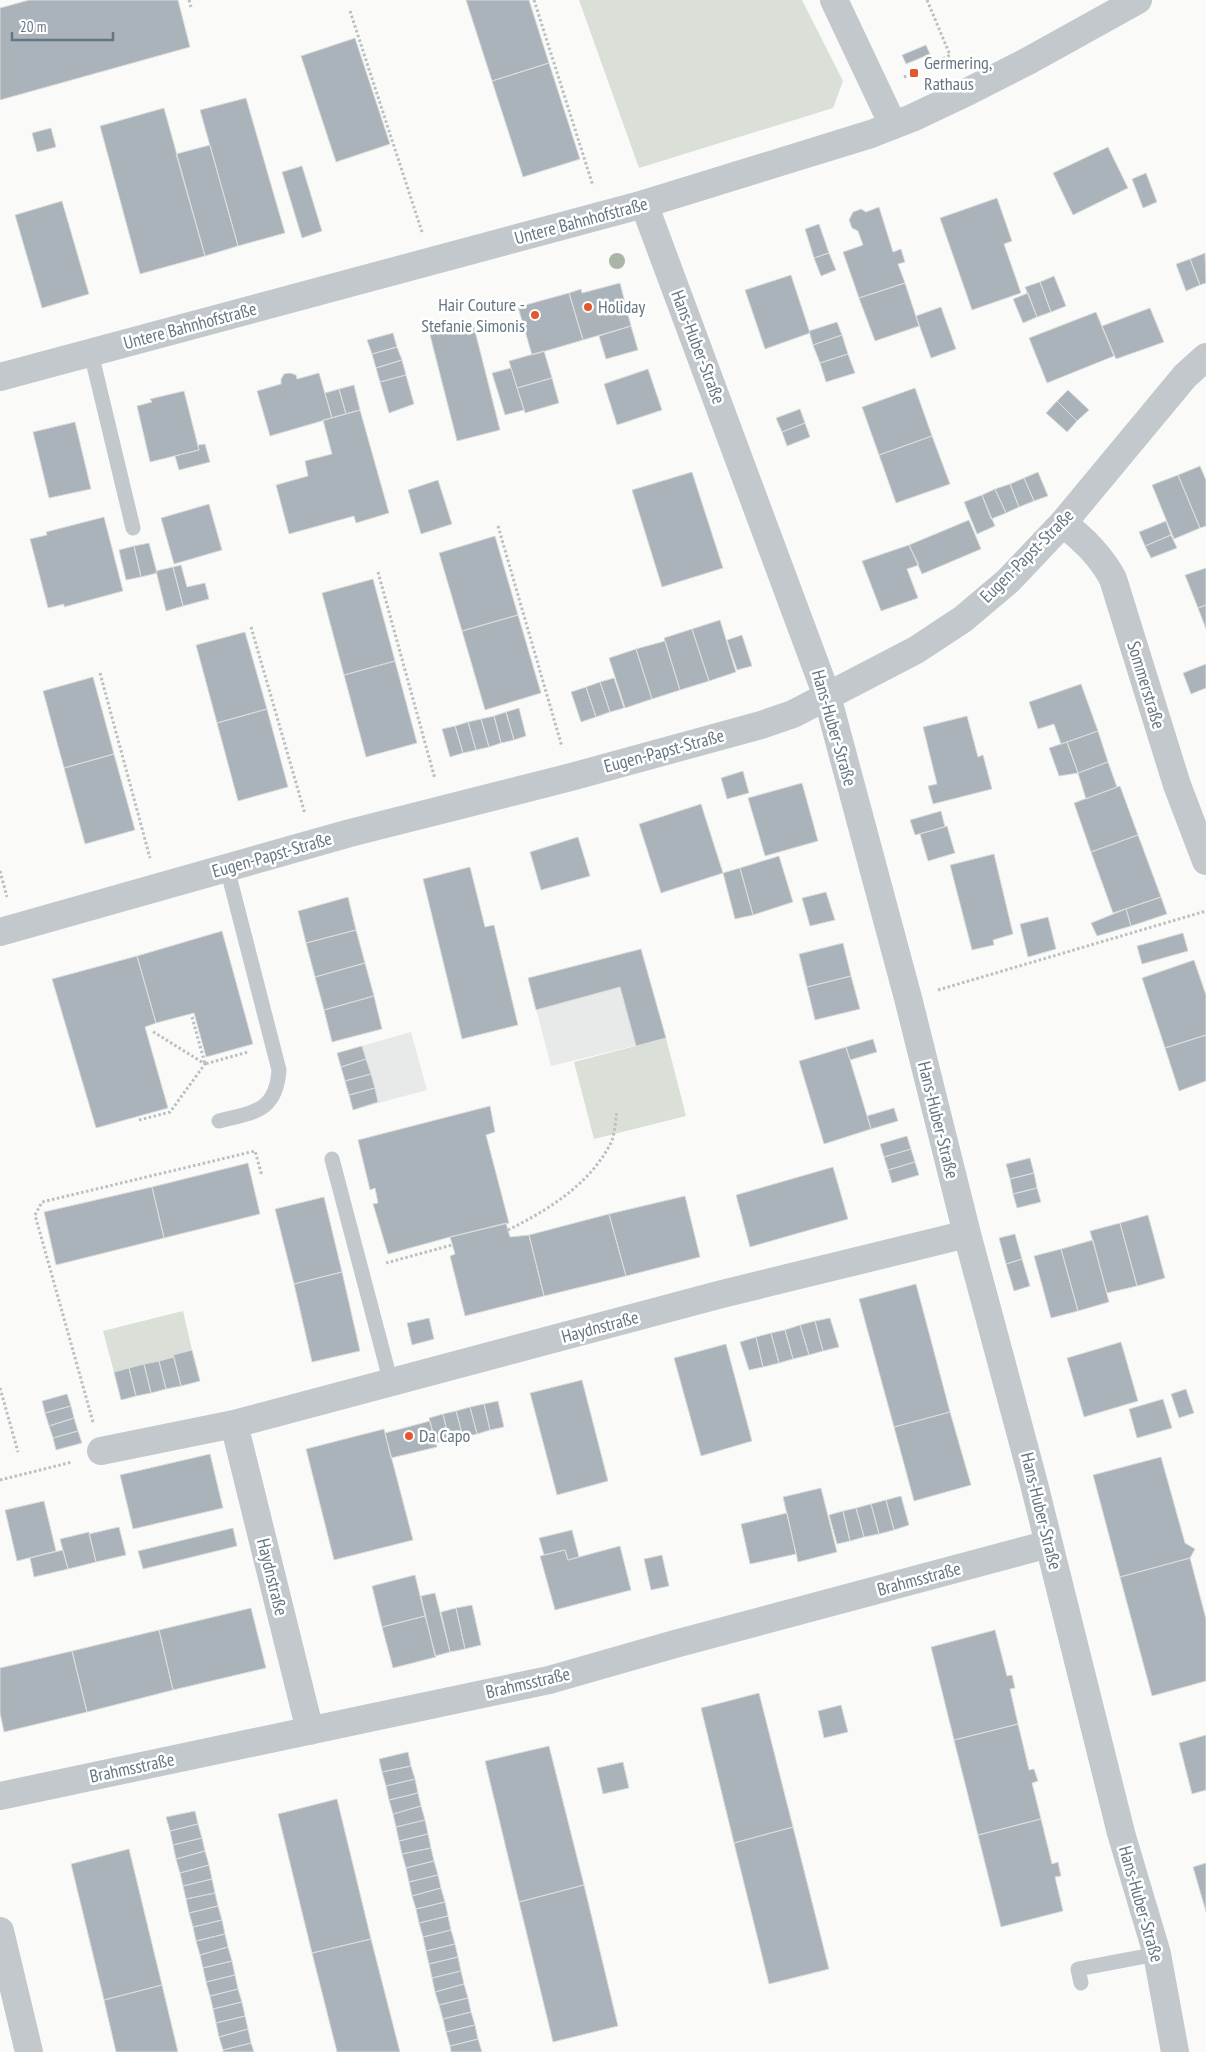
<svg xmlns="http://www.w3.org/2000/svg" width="1206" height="2052" font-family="'PT Sans Narrow',sans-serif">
  <rect width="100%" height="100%" fill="#fafaf8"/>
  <!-- built -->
  <path fill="#e8e9e9" d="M641,949L666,1038L551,1066L528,978Z
    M411,1032L427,1090L353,1110L337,1053Z"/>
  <!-- green -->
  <path fill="#dadfd7" d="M579,0H802L843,81L833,108L639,168Z
    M666,1038L686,1116L594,1139L574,1062Z
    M183,1311L192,1350L173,1355L174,1357L114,1372L103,1331Z"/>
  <!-- building -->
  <path fill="#aab3b9" stroke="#dcdcda" d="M29,0H178L190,47L0,100V8Z
    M466,0H529L549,63L492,81Z
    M355,38L390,144L336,162L301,56Z
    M926,45L930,54L906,64L902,55Z
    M549,63L580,159L523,177L492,81Z
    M246,98L285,233L238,246L200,110Z
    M164,108L205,256L140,274L100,126Z
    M51,128L56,147L37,152L32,133Z
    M210,145L238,246L205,256L176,154Z
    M1108,147L1128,188L1073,215L1053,173Z
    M302,166L322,231L302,238L282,172Z
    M1146,173L1157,202L1143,208L1132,179Z
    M997,198L1012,241L1004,244L1021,293L972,310L940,218Z
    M62,201L89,294L42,308L15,215Z
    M879,207L893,252L901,249L905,262L898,264L905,283L859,298L843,252L863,245L858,231L852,228L849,220L853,212L861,209L866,212Z
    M819,224L829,253L814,258L805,229Z
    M829,253L836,270L821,276L814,258Z
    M1205,253L1206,283L1200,285L1190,259Z
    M1190,259L1200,285L1186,291L1176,264Z
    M791,275L810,333L765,349L745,290Z
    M1054,276L1066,306L1051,312L1040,282Z
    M1040,282L1051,312L1037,317L1025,287Z
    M620,283L631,326L583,340L569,293L581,289L582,293Z
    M905,283L919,326L875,341L859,298Z
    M569,293L583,340L532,355L518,307Z
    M1028,293L1037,317L1023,323L1013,299Z
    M941,307L956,349L931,358L916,316Z
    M1150,308L1164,342L1116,359L1102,326Z
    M1096,312L1114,356L1047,383L1029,338Z
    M837,322L842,335L813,345L809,331Z
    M473,323L500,430L457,441L430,335Z
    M631,326L638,350L606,359L599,336Z
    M393,333L397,347L372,354L367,340Z
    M842,335L848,354L820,363L813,345Z
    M397,347L402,360L376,368L372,354Z
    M544,351L552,378L517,388L509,361Z
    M848,354L855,373L826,382L820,363Z
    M402,360L406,375L380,382L376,368Z
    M511,368L524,410L505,415L492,373Z
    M648,369L662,410L617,425L604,384Z
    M290,373L296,375L297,379L319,373L332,418L270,436L257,391L281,384V379L284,374Z
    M406,375L414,404L389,413L380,382Z
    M552,378L559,403L525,413L517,388Z
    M354,385L360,410L346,414L339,389Z
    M915,388L932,436L879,455L862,407Z
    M339,389L346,414L332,418L325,393Z
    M1068,390L1089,410L1077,421L1057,401Z
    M184,391L199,450L150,462L137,406L152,402L150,399Z
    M1057,401L1077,421L1067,432L1046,413Z
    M800,409L805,423L782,432L776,418Z
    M360,410L389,513L356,523L354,516L289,534L276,485L308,476L305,461L332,454L323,420Z
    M75,422L91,489L49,498L33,432Z
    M805,423L810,437L787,446L782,432Z
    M932,436L950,484L896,503L879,455Z
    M205,444L210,462L179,470L175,456L199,450L198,445Z
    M1200,466L1206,480V526L1200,528L1178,475Z
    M692,472L723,568L662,587L632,490Z
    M1038,472L1048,496L1034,501L1024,478Z
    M1178,475L1200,528L1174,539L1152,485Z
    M1024,478L1034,501L1019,507L1010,484Z
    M438,480L452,524L421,534L408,490Z
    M1010,484L1019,507L1006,513L995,489Z
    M995,489L1006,513L991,519L982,495Z
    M982,495L995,526L977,534L964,502Z
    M209,504L222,550L174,564L161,518Z
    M104,517L123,591L64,607V604L48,608L30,539L47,535L46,532Z
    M969,520L981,549L922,574L909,545Z
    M1166,521L1171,535L1145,546L1139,532Z
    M1171,535L1177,548L1151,558L1145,546Z
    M495,536L518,615L462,631L439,553Z
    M149,543L157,573L141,577L134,546Z
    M909,545L919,565L907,569L918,598L881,611L862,561Z
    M134,546L141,577L126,580L119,550Z
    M181,565L187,587L205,583L209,599L183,606L173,567Z
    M173,567L183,606L166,611L156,571Z
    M1206,568V605L1198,608L1185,575Z
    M373,579L395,661L344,675L322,593Z
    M1206,605V629L1198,608Z
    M518,615L541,693L485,710L462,631Z
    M720,620L736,672L709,681L692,629Z
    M692,629L709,681L680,690L664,638Z
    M245,632L267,709L217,723L196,645Z
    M742,635L752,666L737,670L727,640Z
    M665,641L680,690L652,699L636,649Z
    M636,649L652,699L625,708L609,658Z
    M395,661L417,743L366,757L344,675Z
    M1206,664V688L1191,694L1183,673Z
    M93,677L114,754L64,768L43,691Z
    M614,678L624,708L610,712L600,682Z
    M600,682L610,712L596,717L586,687Z
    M1081,684L1098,731L1061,744L1054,724L1038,729L1029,702Z
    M586,687L596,717L581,722L571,692Z
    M519,708L526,736L514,740L506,712Z
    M267,709L288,787L238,801L217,723Z
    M506,712L514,740L501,743L494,716Z
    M494,716L501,743L489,747L481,719Z
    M967,716L978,757L983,755L992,789L933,804L928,786L937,784L923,727Z
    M481,719L489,747L476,750L468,722Z
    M468,722L476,750L463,753L455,726Z
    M455,726L463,753L450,757L442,729Z
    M1098,731L1108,762L1078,773L1067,742Z
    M1067,742L1078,773L1059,776L1049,748Z
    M114,754L135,830L85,844L64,768Z
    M1108,762L1117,787L1086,799L1078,773Z
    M743,771L749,793L727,799L721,778Z
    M802,783L818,841L765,856L748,798Z
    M1120,786L1138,835L1091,852L1074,803Z
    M701,804L723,873L661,893L639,824Z
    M941,811L945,827L915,835L910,820Z
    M947,826L955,853L928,861L920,834Z
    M1138,835L1161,897L1113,913L1091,852Z
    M578,837L590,876L541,890L530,852Z
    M994,854L1013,934L993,940L994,945L972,950L950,865Z
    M779,856L793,902L753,915L740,868Z
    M470,867L485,927L494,925L518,1025L462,1039L423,879Z
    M740,868L753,915L735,919L723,873Z
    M826,892L835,920L810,926L802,898Z
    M348,897L356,930L306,943L298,911Z
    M1161,897L1167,914L1131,926L1126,909Z
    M1126,909L1131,926L1097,936L1091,923Z
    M1048,917L1056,949L1028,957L1020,924Z
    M356,930L365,963L315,977L306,943Z
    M222,931L253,1044L206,1057L194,1013L156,1023L137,956Z
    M1183,933L1188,951L1142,964L1137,946Z
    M843,943L851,976L807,987L799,954Z
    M641,949L666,1038L636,1046L620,987L536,1010L528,978Z
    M137,956L156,1023L145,1027L168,1108L96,1128L52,979Z
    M1194,960L1206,995V1035L1165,1048L1142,978Z
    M365,963L374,996L324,1010L315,977Z
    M851,976L860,1009L815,1020L807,987Z
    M374,996L382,1029L332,1042L324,1010Z
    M1206,1035V1081L1179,1091L1165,1048Z
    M873,1039L877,1052L850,1060L846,1047Z
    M362,1046L366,1059L341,1067L337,1053Z
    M846,1047L871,1129L824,1144L799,1061Z
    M366,1059L371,1074L345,1081L341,1067Z
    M371,1074L375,1088L349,1095L345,1081Z
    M375,1088L378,1102L353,1110L349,1095Z
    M490,1106L495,1132L486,1135L509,1223L450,1237L388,1254L373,1204L378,1203L375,1188L370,1190L358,1140Z
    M894,1108L898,1121L871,1129L867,1116Z
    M907,1136L911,1149L884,1157L880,1144Z
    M911,1149L915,1162L888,1170L884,1157Z
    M1030,1158L1034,1173L1010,1179L1006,1164Z
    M915,1162L919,1175L892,1183L888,1170Z
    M248,1163L260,1214L164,1238L152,1187Z
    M833,1167L848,1219L750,1247L736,1195Z
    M1034,1173L1037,1188L1013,1194L1010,1179Z
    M152,1187L164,1238L56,1265L44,1212Z
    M1037,1188L1041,1202L1017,1208L1013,1194Z
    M685,1196L700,1257L626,1276L609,1214Z
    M324,1197L342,1272L294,1284L275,1209Z
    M609,1214L626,1276L544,1296L529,1235Z
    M1148,1215L1165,1278L1137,1286L1120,1223Z
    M506,1223L510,1237L529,1235L544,1296L465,1316L450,1256L455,1254L450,1237Z
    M1120,1223L1137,1286L1107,1293L1090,1231Z
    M1015,1234L1022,1259L1006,1264L999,1238Z
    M1093,1240L1109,1302L1078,1311L1061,1249Z
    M1061,1249L1078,1311L1051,1318L1034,1256Z
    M1022,1259L1030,1286L1014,1291L1006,1264Z
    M342,1272L360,1351L312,1362L294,1284Z
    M916,1284L950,1412L894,1427L859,1299Z
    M429,1318L434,1339L412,1345L407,1323Z
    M830,1318L839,1347L823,1351L815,1321Z
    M815,1321L823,1351L809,1355L800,1325Z
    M800,1325L809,1355L793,1359L785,1330Z
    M785,1330L793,1359L779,1363L771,1333Z
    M771,1333L779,1363L763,1367L756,1337Z
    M756,1337L763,1367L749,1370L740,1342Z
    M1121,1342L1138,1401L1084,1417L1067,1358Z
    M726,1344L752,1441L701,1456L674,1358Z
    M192,1350L200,1381L181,1386L173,1355Z
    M174,1357L181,1386L166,1389L159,1361Z
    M159,1361L166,1389L151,1393L144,1364Z
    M144,1364L151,1393L136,1396L129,1368Z
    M129,1368L136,1396L121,1400L114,1372Z
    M582,1380L608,1481L557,1495L530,1393Z
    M1186,1389L1194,1413L1179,1418L1171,1394Z
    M67,1394L71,1406L45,1413L42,1401Z
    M1163,1399L1172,1428L1137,1438L1129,1409Z
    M498,1401L504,1427L490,1430L484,1404Z
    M484,1404L490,1430L477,1434L470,1407Z
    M71,1406L74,1418L49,1426L45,1413Z
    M470,1407L477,1434L463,1437L456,1411Z
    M456,1411L463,1437L449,1440L443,1414Z
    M950,1412L971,1485L914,1501L894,1427Z
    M443,1414L449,1440L435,1443L429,1418Z
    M74,1418L78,1431L53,1438L49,1426Z
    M430,1421L437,1447L391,1458L385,1433Z
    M384,1429L413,1540L334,1560L306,1449Z
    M78,1431L82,1443L56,1450L53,1438Z
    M210,1454L223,1508L133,1529L120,1475Z
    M1161,1457L1185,1543L1195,1549L1190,1558L1120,1577L1093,1475Z
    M821,1488L837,1552L798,1562L783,1497Z
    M901,1496L909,1525L894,1530L886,1500Z
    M886,1500L894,1530L879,1534L871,1504Z
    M44,1501L56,1551L17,1561L5,1510Z
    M871,1504L879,1534L864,1537L856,1508Z
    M856,1508L864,1537L850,1541L843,1511Z
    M843,1511L850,1541L837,1544L829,1515Z
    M787,1513L796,1554L750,1564L741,1524Z
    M119,1527L126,1555L96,1562L89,1534Z
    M233,1528L237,1546L143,1569L138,1551Z
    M572,1530L579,1557L568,1560L565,1550L544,1555L539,1538Z
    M89,1532L96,1562L68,1569L60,1539Z
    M620,1546L631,1590L555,1610L540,1556L565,1550L568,1560Z
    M63,1550L68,1569L34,1577L30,1558Z
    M662,1555L669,1586L651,1590L644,1559Z
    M1190,1558L1206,1619V1681L1152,1696L1120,1577Z
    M415,1575L425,1616L382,1627L372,1586Z
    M435,1593L450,1652L435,1656L421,1596Z
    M472,1605L481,1645L465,1649L456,1608Z
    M251,1608L266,1668L173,1690L159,1630Z
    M456,1608L465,1649L450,1652L441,1612Z
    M425,1616L436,1657L393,1668L382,1627Z
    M159,1630L173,1690L87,1712L72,1651Z
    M995,1630L1007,1676L1012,1675L1015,1688L1010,1689L1018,1724L954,1740L931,1647Z
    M72,1651L87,1712L4,1732L0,1713V1668Z
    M759,1693L793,1827L734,1843L701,1708Z
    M841,1705L848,1732L824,1738L818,1711Z
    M1018,1724L1029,1770L1034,1769L1038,1781L1032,1783L1041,1819L978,1835L954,1740Z
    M1206,1735V1790L1192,1794L1179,1743Z
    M549,1746L584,1885L519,1902L485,1761Z
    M408,1752L411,1766L382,1772L379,1759Z
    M623,1762L629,1788L603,1794L597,1768Z
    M411,1766L415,1779L386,1786L382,1772Z
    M415,1779L418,1793L389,1800L386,1786Z
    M418,1793L421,1806L393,1814L389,1800Z
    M337,1799L371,1939L312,1953L278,1814Z
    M421,1806L425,1820L396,1827L393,1814Z
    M195,1811L198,1824L170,1831L166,1817Z
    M1041,1819L1052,1864L1058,1862L1061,1876L1055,1877L1063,1911L1001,1927L978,1835Z
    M425,1820L428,1834L399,1841L396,1827Z
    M198,1824L202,1838L173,1845L170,1831Z
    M793,1827L829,1969L769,1984L734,1843Z
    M428,1834L431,1848L402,1854L399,1841Z
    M202,1838L205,1851L176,1859L173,1845Z
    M431,1848L434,1861L406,1868L402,1854Z
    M129,1849L162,1985L104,2000L71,1864Z
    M205,1851L209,1865L180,1873L176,1859Z
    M434,1861L438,1875L409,1882L406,1868Z
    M1206,1863V1912L1193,1867Z
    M209,1865L212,1879L183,1886L180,1873Z
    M438,1875L441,1888L412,1896L409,1882Z
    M212,1879L215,1893L186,1899L183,1886Z
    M584,1885L618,2026L553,2042L519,1902Z
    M441,1888L445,1902L416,1909L412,1896Z
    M215,1893L218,1906L189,1913L186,1899Z
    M445,1902L448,1916L419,1923L416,1909Z
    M218,1906L222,1920L193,1927L189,1913Z
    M448,1916L451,1930L423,1937L419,1923Z
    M222,1920L225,1934L196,1941L193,1927Z
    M451,1930L455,1944L426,1951L423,1937Z
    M225,1934L228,1947L200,1955L196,1941Z
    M371,1939L400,2052H337L312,1953Z
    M455,1944L458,1957L429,1964L426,1951Z
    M228,1947L232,1961L203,1968L200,1955Z
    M458,1957L461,1971L432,1978L429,1964Z
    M232,1961L235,1975L206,1982L203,1968Z
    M461,1971L464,1984L435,1992L432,1978Z
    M235,1975L238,1989L210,1996L206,1982Z
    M464,1984L468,1998L439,2005L435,1992Z
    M162,1985L178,2052H116L104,2000Z
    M238,1989L242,2002L213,2009L210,1996Z
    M468,1998L471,2012L443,2019L439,2005Z
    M242,2002L245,2016L216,2023L213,2009Z
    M471,2012L475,2025L446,2032L443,2019Z
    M245,2016L248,2029L219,2037L216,2023Z
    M475,2025L478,2039L450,2046L446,2032Z
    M248,2029L251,2043L223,2050L219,2037Z
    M478,2039L482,2052H451L450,2046Z
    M251,2043L254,2052H223V2050Z"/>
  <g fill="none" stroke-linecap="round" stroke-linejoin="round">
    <!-- path -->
    <path stroke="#bbbfc2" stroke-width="3" stroke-dasharray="2.5 2.5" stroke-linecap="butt" d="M189,0L191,7
      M534,0L593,186
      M927,0L950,55L936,63
      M350,11L422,232
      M904,77L914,73
      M498,526L562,747
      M378,572L435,779
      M251,627L305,814
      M100,673L150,858
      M0,871L7,897
      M938,990L1206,911
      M192,1017L205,1064L248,1052
      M139,1120L170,1112L205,1064L152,1031
      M508,1230C548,1210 589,1185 611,1143C615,1134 615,1122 617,1112
      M386,1263L452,1245
      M0,1388L18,1452
      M93,1422L35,1215L42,1202L255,1151L262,1176
      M0,1480L72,1462"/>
    <!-- service -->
    <path stroke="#c3c8cc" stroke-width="15" d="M91,353L133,528
      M219,1121C254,1112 276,1112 279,1070L227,868
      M332,1159L391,1383
      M1081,1983L1078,1969L1157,1954"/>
    <!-- minor -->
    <path stroke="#c3c8cc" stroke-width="28" d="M834,0L893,125
      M644,204L827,696L908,998L967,1234L1033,1480L1121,1833L1157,1954L1175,2052
      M1063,523C1084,540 1101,556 1113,579L1177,785L1206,861
      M0,932L350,833L571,777L761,725L793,714L916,650L963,619L1008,581L1063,523L1185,376L1206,357
      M234,1424L310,1731
      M101,1451L234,1424L722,1294L967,1234
      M0,1796L549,1680L675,1644L1049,1544
      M0,1931L29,2052"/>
    <!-- tertiary -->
    <path stroke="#c3c8cc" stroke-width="28" d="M0,377L644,204L871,134L912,118L969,91L1028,61L1138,0"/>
  </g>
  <!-- trees -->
  <circle fill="#aab4a7" cx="617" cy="261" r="8"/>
  <!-- markers -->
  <g fill="#e4572e" stroke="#fff" stroke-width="2">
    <rect x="909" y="68" width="10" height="10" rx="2.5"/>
    <circle cx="588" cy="307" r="5"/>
    <circle cx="535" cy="315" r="5"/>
    <circle cx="409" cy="1436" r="5"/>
  </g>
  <g text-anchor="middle" stroke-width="5" stroke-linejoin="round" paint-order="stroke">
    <!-- poi labels -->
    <g font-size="18" fill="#657683" stroke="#fff" text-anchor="start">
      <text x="924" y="69">Germering,<tspan x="924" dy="21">Rathaus</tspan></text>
      <text x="525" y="311" text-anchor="end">Hair Couture -<tspan x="525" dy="21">Stefanie Simonis</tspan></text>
      <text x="598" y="313">Holiday</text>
      <text x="419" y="1442">Da Capo</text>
    </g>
    <!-- street labels -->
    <g font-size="18" fill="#657683" stroke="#fff">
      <text transform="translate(581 221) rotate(-15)" y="6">Untere Bahnhofstraße</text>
      <text transform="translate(190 326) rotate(-15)" y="6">Untere Bahnhofstraße</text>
      <text transform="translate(698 347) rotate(69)" y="6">Hans-Huber-Straße</text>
      <text transform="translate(1027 556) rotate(-45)" y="6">Eugen-Papst-Straße</text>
      <text transform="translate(1146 685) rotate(73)" y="6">Sommerstraße</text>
      <text transform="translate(834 728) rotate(74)" y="6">Hans-Huber-Straße</text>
      <text transform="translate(664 751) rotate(-15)" y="6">Eugen-Papst-Straße</text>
      <text transform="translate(272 855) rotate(-16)" y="6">Eugen-Papst-Straße</text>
      <text transform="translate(938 1120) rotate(76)" y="6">Hans-Huber-Straße</text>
      <text transform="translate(600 1327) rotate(-15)" y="6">Haydnstraße</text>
      <text transform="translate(1041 1511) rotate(76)" y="6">Hans-Huber-Straße</text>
      <text transform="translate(272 1577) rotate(76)" y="6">Haydnstraße</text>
      <text transform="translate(919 1579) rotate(-15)" y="6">Brahmsstraße</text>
      <text transform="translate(528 1683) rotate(-13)" y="6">Brahmsstraße</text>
      <text transform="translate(132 1768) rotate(-12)" y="6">Brahmsstraße</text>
      <text transform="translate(1141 1904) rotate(74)" y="6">Hans-Huber-Straße</text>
    </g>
  </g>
  <!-- scale -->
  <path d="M12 32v8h101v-8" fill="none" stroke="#657683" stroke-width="2.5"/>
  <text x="20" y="32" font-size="15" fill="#657683" stroke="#ffffff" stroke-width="4" paint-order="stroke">20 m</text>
</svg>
